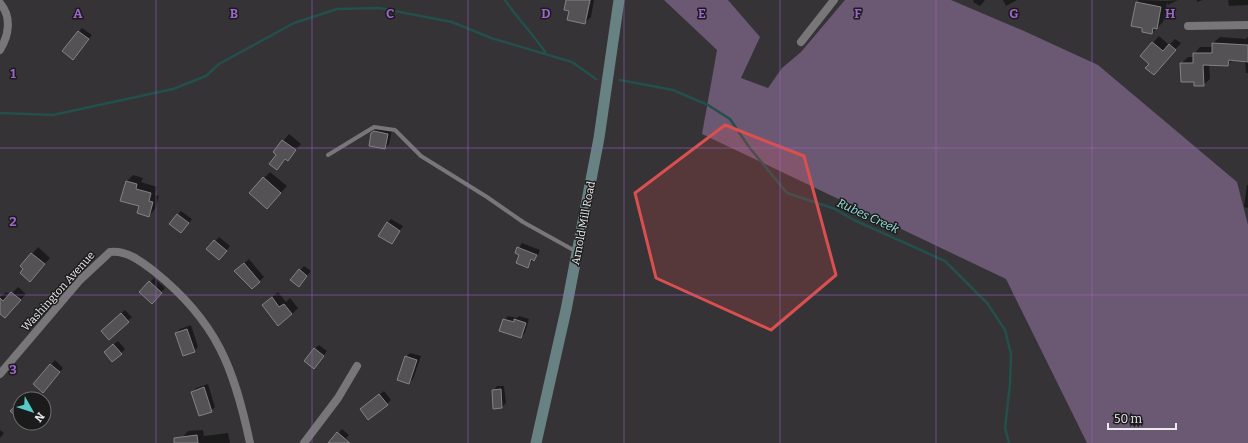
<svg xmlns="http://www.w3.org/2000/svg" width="1248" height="443" font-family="Bitter,serif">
  <rect width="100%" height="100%" fill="#353336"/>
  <!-- forest -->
  <path fill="#6b5873" d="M664,0H728L760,37L741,78L768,88L782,68L801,52L845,0H951L1024,31L1098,65L1237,182L1248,225V443H1087L1006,279L702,134L717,50Z"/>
  <!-- shadow -->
  <path fill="#0007" d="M567,0H589L585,17H587L591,0H594L591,17L584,23L570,10Z
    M974,0H985L980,6L973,2Z
    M1003,0H1017L1006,6Z
    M1139,0L1166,1L1178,0L1168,5L1167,2L1163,22L1152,33L1136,3Z
    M1197,0H1203L1197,2Z
    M1228,0H1248V5L1229,6Z
    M82,28L92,35L73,58L78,32Z
    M1159,36L1169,45L1175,39L1181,43L1160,67L1150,64L1141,56Z
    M1220,37L1246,39L1248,37V73H1246L1245,60H1233L1228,65L1209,64L1210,79L1203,85L1195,81L1181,64L1188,57H1194V54L1200,47H1213V43Z
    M376,129L392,130L389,144L385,148L372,133Z
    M289,134L301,144L287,160L286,159L277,168V154L274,152Z
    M270,172L287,186L273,201L264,178Z
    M133,175L143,178L141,182L157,187L155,195L159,196L155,209L149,216L140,205L127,181Z
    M1247,185H1248V208L1244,207Z
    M181,211L192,219L185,228L177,215Z
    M391,219L403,226L391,243L387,223Z
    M219,237L230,246L223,255L208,249Z
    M522,243L540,250L538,255L527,267L520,254L516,253Z
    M38,247L50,258L36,274L24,269L32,254Z
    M249,259L264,277L252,288L235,271Z
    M304,266L311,271L303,281L292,280Z
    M154,278L165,288L156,298L150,282Z
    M18,287L26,294L5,317L0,313V297L6,292L10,295Z
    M278,292L286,302L290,298L298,308L292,314L263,305Z
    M125,310L132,317L109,339L102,331Z
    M508,316L517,318L519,316L529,319L525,333L521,337L504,320Z
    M191,325L198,347L194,351L176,333L180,329Z
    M118,341L125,349L121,353L109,348Z
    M319,345L327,351L318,363L315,348Z
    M410,353L421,356L413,379L409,383L406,357Z
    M55,360L63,368L47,387L34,384Z
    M208,384L215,407L211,411L192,392L196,388Z
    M497,386H504L506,403L502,407L493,391Z
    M384,391L391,400L387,404L365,406Z
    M26,396L30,399H23Z
    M342,429L349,435L346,438L350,442L349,443H329Z
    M0,430L4,433L0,438Z
    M203,430L204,436L228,433L230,443H183L182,438L188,431Z"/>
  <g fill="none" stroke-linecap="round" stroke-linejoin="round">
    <!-- stream -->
    <path stroke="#234f4c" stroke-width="2.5" d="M505,0C517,18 533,34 545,52
      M620,80L673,90L708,105L730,119L749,147L787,193L835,209L854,220L945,261L987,303L1005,330L1011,354L1010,384L1005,428L1009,443
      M0,113L53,115L173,89L206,76L219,64L294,23L337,9L379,8L452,22L491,38L572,62L596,79"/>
  </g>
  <!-- building -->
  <path fill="#545255" stroke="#858286" d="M566,0H590L585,24L567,20L569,11L564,10Z
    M1136,2L1161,7L1157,29L1153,28L1152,34L1142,32V28L1131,26Z
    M78,31L89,39L73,60L62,51Z
    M1152,42L1163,51L1169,44L1176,50L1154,75L1145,68L1149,64L1140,56Z
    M1212,43L1248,45V62L1229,60L1228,66L1203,65L1204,86H1194V82H1181L1180,63H1193V53H1212Z
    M374,131L388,134L385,149L369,146L371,133Z
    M282,140L296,150L288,161L285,159L277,170L269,164L276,155L273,152Z
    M263,177L281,193L267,209L249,193Z
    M126,181L137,184L136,189L151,193L149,201L153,202L149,217L137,213L139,206L120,201Z
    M177,214L189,223L181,233L169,224Z
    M387,222L400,231L392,244L378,236Z
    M214,240L227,251L219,260L206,249Z
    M517,247L537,255L534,261L531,259L528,268L516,263L519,255L515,253Z
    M31,253L45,264L30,282L20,273L23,269L20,266Z
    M244,263L260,282L252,289L234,271Z
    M299,269L307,276L299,287L290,280Z
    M149,281L162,293L152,304L139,292Z
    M11,292L21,300L5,318L0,314V298L3,301Z
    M272,297L279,307L284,304L292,314L278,326L262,305Z
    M121,313L129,322L109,340L101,331Z
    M503,319L514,322V319L526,323L521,338L499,331Z
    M187,329L195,352L183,356L175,333Z
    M113,344L122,354L112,362L104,352Z
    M314,348L324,356L314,369L304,361Z
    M405,356L417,360L409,384L397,380Z
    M50,364L60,372L43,393L33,384Z
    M204,387L212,412L199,416L191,392Z
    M501,389L502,408L493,409L492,390Z
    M379,394L388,405L368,420L360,409Z
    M20,401V420L10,411Z
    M337,432L350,443H328Z
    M197,435L198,443H174V438Z"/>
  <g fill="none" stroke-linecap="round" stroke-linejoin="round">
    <!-- lane -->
    <path stroke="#787679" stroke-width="4" d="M328,155L374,127L395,130L421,156L487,197L523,222L577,252"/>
    <!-- street -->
    <path stroke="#787679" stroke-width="8" d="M0,3C12,17 9,35 0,50
      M1188,26L1248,25
      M801,42L834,0
      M0,374L80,280L110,252C127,250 142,262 155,272C217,322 234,368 250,443
      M304,443L338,398L357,366"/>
    <!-- secondary -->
    <path stroke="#688283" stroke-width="11" d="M536,443L566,310L599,138L619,0"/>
  </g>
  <!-- marked area -->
  <path fill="#da4f4f" fill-opacity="0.2" stroke="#da4f4f" stroke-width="3" stroke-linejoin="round" d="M725,125L804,156L836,275L771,330L656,278L635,193Z"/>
  <!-- grid -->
  <path fill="none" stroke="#9d65cc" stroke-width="1" stroke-opacity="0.55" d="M156,0V443M312,0V443M468,0V443M624,0V443M780,0V443M936,0V443M1092,0V443M0,148H1248M0,295H1248"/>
  <g text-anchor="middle" stroke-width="3" stroke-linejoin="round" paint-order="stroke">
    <!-- street labels -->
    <g font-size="11" fill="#ebeaec" stroke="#1c1b1c">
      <text transform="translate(583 223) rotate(-79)" y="4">Arnold Mill Road</text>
      <text transform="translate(58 291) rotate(-48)" y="4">Washington Avenue</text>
    </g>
    <!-- water labels -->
    <g font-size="12" font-style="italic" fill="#97e7e2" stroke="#1c1b1c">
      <text transform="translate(868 216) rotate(25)" y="4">Rubes Creek</text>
    </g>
  </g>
  <g font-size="13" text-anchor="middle" font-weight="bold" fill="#9d65cc" stroke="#1c1b1c" stroke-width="3" stroke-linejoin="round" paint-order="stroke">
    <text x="78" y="18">A</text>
    <text x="234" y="18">B</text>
    <text x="390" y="18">C</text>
    <text x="546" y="18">D</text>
    <text x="702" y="18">E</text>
    <text x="858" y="18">F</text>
    <text x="1014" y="18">G</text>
    <text x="1170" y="18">H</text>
    <text x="13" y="78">1</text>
    <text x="13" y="226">2</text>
    <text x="13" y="374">3</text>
  </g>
  <!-- north arrow -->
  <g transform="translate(32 411) rotate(129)"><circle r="19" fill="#1c1b1c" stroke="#6f6e6f"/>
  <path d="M0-3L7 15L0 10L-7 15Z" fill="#54cdc8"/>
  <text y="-6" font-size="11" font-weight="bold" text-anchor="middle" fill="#ebeaec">N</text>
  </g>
  <!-- scale -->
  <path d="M1108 423v6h68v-6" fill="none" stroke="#ebeaec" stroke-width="2"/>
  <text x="1114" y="423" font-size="12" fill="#ebeaec" stroke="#1c1b1c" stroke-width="3" paint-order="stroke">50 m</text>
</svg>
